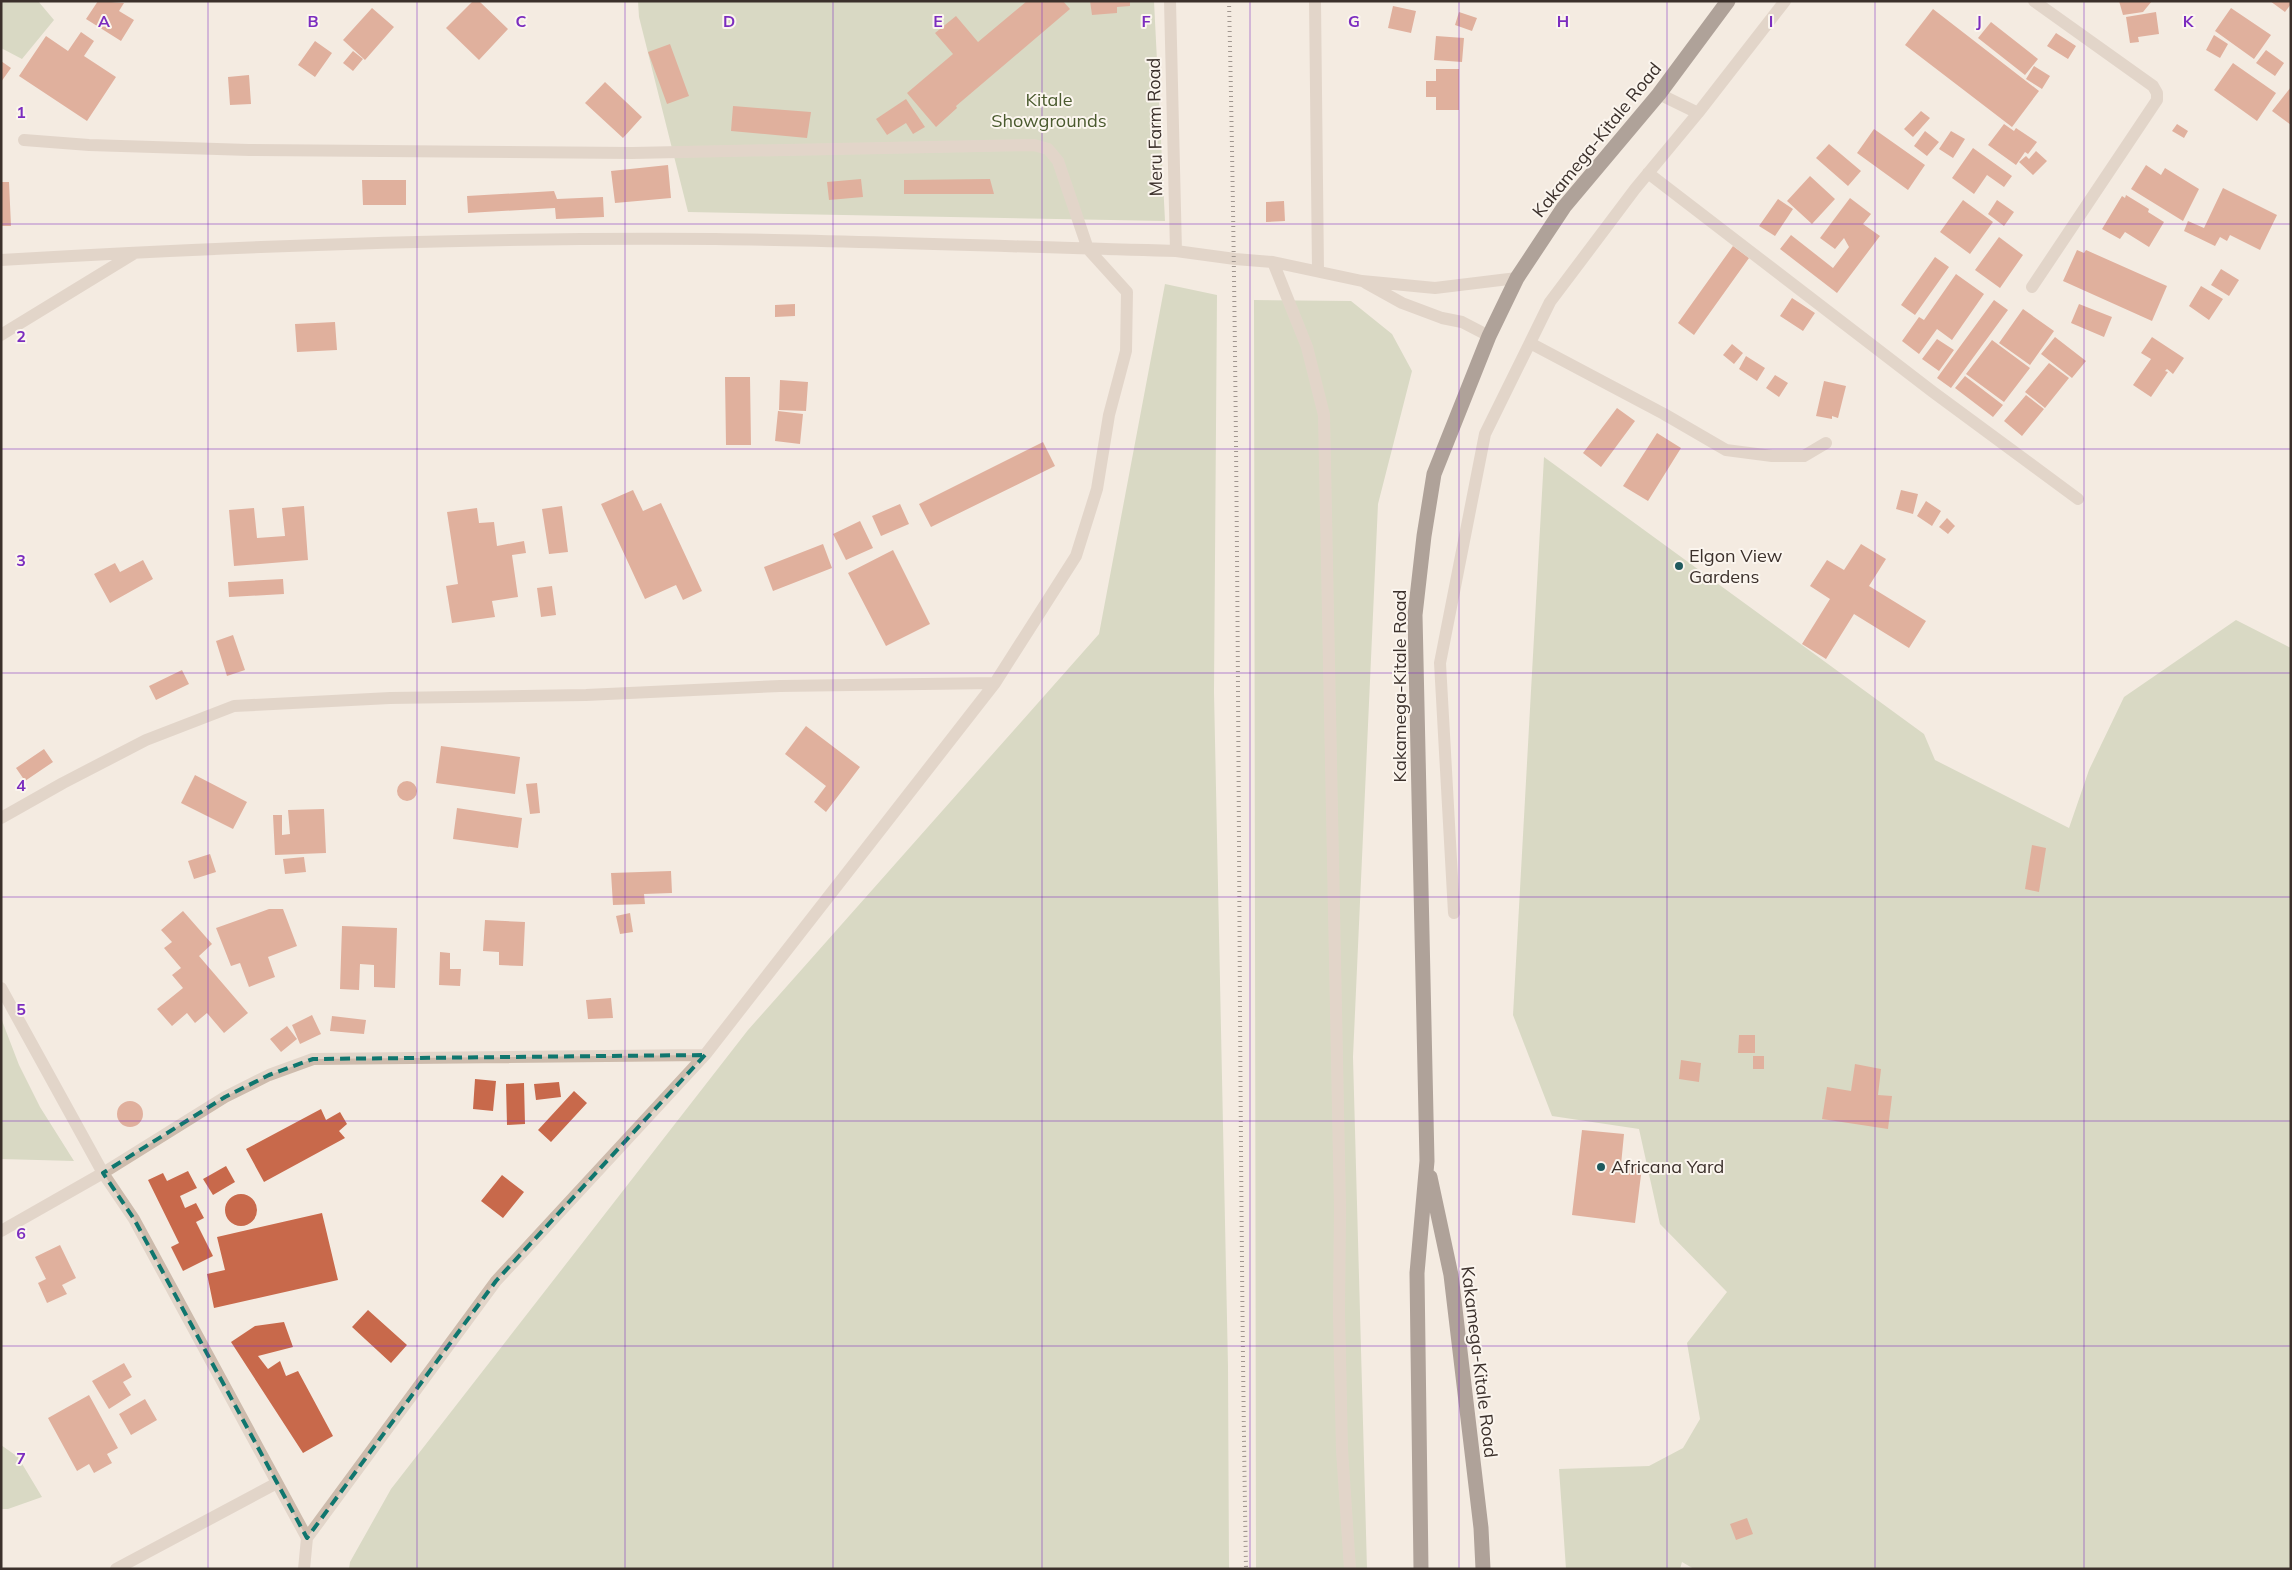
<svg xmlns="http://www.w3.org/2000/svg" width="2292" height="1570" font-family="Mulish,sans-serif">
  <rect width="100%" height="100%" fill="#f4ebe1"/>
  <!-- green -->
  <path fill="#b8c4a0" d="M1,1H38L54,20L22,59L1,48Z
    M638,1H1154L1165,221L688,212L639,17Z
    M1165,284L1217,295L1214,692L1228,1366L1229,1569H349L350,1562L391,1489L748,1030L1099,634Z
    M1254,300L1351,301L1392,334L1412,371L1378,504L1353,1057L1367,1569H1256Z
    M1544,457L1924,734L1935,760L2069,828L2089,770L2124,697L2236,620L2291,648V1569H1694L1682,1562L1680,1569H1566L1559,1469L1649,1466L1683,1448L1700,1419L1687,1343L1727,1292L1660,1224L1639,1129L1552,1116L1513,1015Z
    M1,1018L19,1065L40,1107L74,1161L1,1159Z
    M1,1445L18,1457L42,1497L8,1509H1Z"/>
  <!-- building -->
  <path fill="#c8694b" d="M98,1L124,3L119,11L134,20L121,41L86,19Z
    M473,1H479L508,29L479,60L446,28Z
    M1027,1H1063L1070,9L956,106L957,108L936,127L907,93L953,54L935,33L956,16L978,42Z
    M1090,1H1130V6L1117,7V13L1092,15Z
    M2119,1H2152L2143,12L2123,15Z
    M2270,1H2291V4L2285,12Z
    M1393,6L1416,11L1411,33L1388,28Z
    M372,8L394,27L365,60L343,40Z
    M2231,8L2271,35L2254,59L2215,31Z
    M1933,9L2039,91L2012,127L1905,45Z
    M1459,12L1477,18L1472,31L1455,25Z
    M2156,12L2159,34L2138,37L2139,42L2130,43L2126,17Z
    M1991,22L2038,59L2025,75L1978,38Z
    M81,32L94,41L84,56L116,77L87,121L19,76L46,36L68,51Z
    M2056,33L2076,46L2068,59L2047,46Z
    M2214,35L2228,44L2220,58L2206,50Z
    M1436,36L1464,38L1462,62L1434,60Z
    M315,41L332,53L315,77L298,65Z
    M670,44L689,96L667,104L648,52Z
    M2266,50L2284,63L2275,76L2256,63Z
    M353,51L363,59L353,71L343,63Z
    M1,61L11,68L1,82Z
    M2233,63L2276,93L2257,121L2214,90Z
    M2034,66L2050,76L2042,89L2026,79Z
    M1436,69H1459V110H1436V97H1426V81H1436Z
    M249,75L251,104L230,105L228,77Z
    M605,82L642,117L623,138L585,103Z
    M2291,87V125L2272,111Z
    M906,99L925,127L913,134L906,123L887,135L876,119Z
    M733,106L811,112L807,138L731,131Z
    M1921,111L1930,118L1913,137L1904,129Z
    M2004,124L2014,131L2016,128L2037,142L2028,154L2025,152L2016,165L1988,145Z
    M2177,124L2188,131L2184,138L2172,131Z
    M1874,129L1925,165L1908,190L1857,153Z
    M1925,131L1939,142L1927,156L1914,146Z
    M1951,131L1965,139L1953,158L1939,149Z
    M1829,144L1861,171L1848,186L1816,158Z
    M1973,148L2012,176L2004,187L1987,175L1974,194L1952,178Z
    M2036,151L2047,161L2033,175L2019,162L2026,156L2029,159Z
    M668,165L671,198L615,203L611,171Z
    M2146,165L2161,175L2165,168L2199,189L2183,221L2131,189Z
    M1810,176L1835,199L1812,224L1787,201Z
    M861,179L863,197L829,200L827,182Z
    M990,179L994,194H904V180Z
    M362,180H406V205H363Z
    M1,182H9L11,226H1Z
    M2223,188L2277,215L2260,250L2230,235L2227,241L2220,237L2215,246L2184,231L2188,221L2204,228Z
    M554,191L557,199L603,197L604,217L556,219L555,208L468,213L467,196Z
    M2126,195L2149,209L2148,212L2164,222L2149,247L2125,232L2120,239L2102,229L2122,196L2125,198Z
    M1850,198L1871,214L1863,224L1880,236L1837,293L1780,249L1791,235L1833,268L1849,247L1844,238L1835,249L1820,238Z
    M1778,199L1793,209L1775,236L1759,226Z
    M1963,200L1993,222L1970,254L1940,232Z
    M1997,200L2014,212L2004,226L1988,214Z
    M1284,201L1285,221L1266,222V202Z
    M1999,237L2023,255L2000,288L1975,270Z
    M1733,246L1749,258L1694,335L1678,323Z
    M2077,250L2084,253L2086,250L2167,286L2152,321L2063,281Z
    M1935,257L1949,267L1915,315L1901,305Z
    M2221,269L2239,280L2229,296L2211,285Z
    M1956,274L1984,294L1952,340L1937,329L1919,354L1902,341L1919,317L1924,320Z
    M2201,286L2223,299L2209,320L2189,306Z
    M1792,298L1815,313L1803,331L1780,316Z
    M1994,300L2008,310L1951,388L1937,378Z
    M795,304V316L775,317V305Z
    M2079,304L2112,317L2104,337L2071,323Z
    M2023,309L2054,331L2030,365L1999,343Z
    M335,322L337,350L297,352L295,324Z
    M2055,337L2086,361L2072,378L2041,354Z
    M2152,337L2184,358L2173,374L2167,369L2165,371L2168,372L2151,397L2133,385L2151,359L2141,353Z
    M1937,339L1954,350L1939,371L1922,359Z
    M1992,340L2030,368L2004,402L1966,374Z
    M1732,344L1743,353L1734,364L1723,355Z
    M1746,356L1765,368L1757,381L1739,369Z
    M2049,363L2069,378L2045,408L2025,392Z
    M1775,375L1788,383L1779,397L1766,388Z
    M1965,376L2003,405L1993,417L1955,388Z
    M725,377H750L751,445H726Z
    M780,380L808,382L806,411L779,410Z
    M1824,381L1846,386L1838,418L1832,416V419L1816,416Z
    M2026,395L2044,409L2022,436L2004,421Z
    M1617,408L1635,421L1601,467L1583,453Z
    M778,411L803,414L800,444L775,441Z
    M1657,433L1681,448L1648,501L1623,486Z
    M1043,442L1055,466L931,527L919,504Z
    M633,490L643,511L661,503L702,591L683,600L676,585L645,599L601,504Z
    M1901,490L1918,494L1913,514L1896,509Z
    M1926,501L1941,511L1932,526L1917,516Z
    M900,504L909,524L881,536L872,516Z
    M304,506L308,560L234,566L229,510L254,508L257,538L285,536L282,508Z
    M562,506L568,552L549,554L542,509Z
    M477,508L479,523L494,522L497,546L524,541L526,553L512,555L518,597L492,601L495,617L452,623L446,586L458,584L447,512Z
    M1947,518L1955,526L1948,534L1939,527Z
    M860,521L873,548L846,560L833,534Z
    M823,544L832,568L773,591L764,567Z
    M1861,544L1886,559L1869,586L1926,621L1909,648L1854,614L1826,659L1802,644L1830,599L1810,586L1827,560L1844,570Z
    M893,550L930,624L886,646L848,573Z
    M143,560L153,579L110,603L94,574L115,563L120,572Z
    M283,579L284,594L229,597L228,582Z
    M552,586L556,615L541,617L537,588Z
    M233,635L245,670L227,676L216,641Z
    M182,670L189,684L156,700L149,686Z
    M806,726L860,767L826,812L814,802L826,786L785,754Z
    M441,746L520,757L515,794L436,783Z
    M44,749L53,762L25,781L16,768Z
    M195,775L247,802L233,829L181,803Z
    M397 791a10 10 0 1 1 20 0a10 10 0 1 1-20 0Z
    M537,783L540,813L530,814L526,784Z
    M457,808L522,818L518,848L453,839Z
    M324,809L326,853L275,855L273,815H282V835L290,834L288,810Z
    M2032,845L2046,848L2039,892L2025,889Z
    M210,854L216,872L194,879L188,861Z
    M304,857L306,872L285,874L283,859Z
    M671,871L672,893L644,894L645,904L613,905L611,873Z
    M269,909H283L297,946L268,957L275,977L249,987L240,963L231,966L216,928Z
    M183,911L212,944L199,956L248,1013L224,1033L207,1013L195,1023L187,1013L172,1026L157,1009L183,988L172,975L181,968L164,948L172,942L161,930Z
    M630,913L633,932L620,934L616,916Z
    M485,920L525,922L523,966L499,965V952L483,951Z
    M342,926L397,928L395,988L374,987V965L360,964L359,990L340,989Z
    M440,952L450,953V969H461L460,986L439,985Z
    M611,998L613,1018L588,1019L586,1000Z
    M312,1015L321,1034L300,1044L292,1025Z
    M332,1016L366,1020L364,1034L330,1031Z
    M287,1026L297,1039L281,1052L270,1039Z
    M1739,1035H1755V1053H1738Z
    M1753,1056H1764V1069H1753Z
    M1681,1060L1701,1063L1699,1082L1679,1079Z
    M1855,1064L1881,1069L1878,1095L1892,1096L1888,1129L1822,1119L1827,1087L1851,1091Z
    M475,1079L496,1081L493,1111L473,1109Z
    M559,1082L561,1097L536,1100L534,1084Z
    M524,1083L525,1124L507,1125L506,1084Z
    M574,1091L587,1103L551,1142L538,1130Z
    M117 1114a13 13 0 1 1 26 0a13 13 0 1 1-26 0Z
    M321,1109L326,1120L340,1112L347,1124L339,1131L345,1138L264,1182L246,1149Z
    M1582,1130L1624,1134L1621,1165L1642,1167L1635,1223L1572,1215Z
    M226,1166L235,1182L213,1195L203,1179Z
    M188,1171L197,1188L180,1196L185,1208L196,1203L204,1218L196,1222L213,1256L183,1271L171,1247L179,1243L148,1180L163,1173L167,1181Z
    M502,1175L524,1192L503,1218L481,1201Z
    M225 1210a16 16 0 1 1 32 0a16 16 0 1 1-32 0Z
    M322,1213L338,1280L214,1308L207,1274L225,1270L217,1237Z
    M60,1245L76,1278L62,1285L67,1294L47,1303L38,1283L46,1279L35,1257Z
    M368,1310L407,1345L391,1363L352,1327Z
    M284,1322L293,1347L258,1356L268,1369L280,1361L286,1376L298,1371L333,1436L303,1453L231,1342L255,1326Z
    M124,1363L132,1377L123,1382L131,1395L109,1409L92,1381Z
    M89,1395L118,1448L107,1454L112,1463L94,1473L89,1464L77,1471L48,1418Z
    M145,1399L157,1420L131,1435L119,1414Z
    M1747,1518L1753,1534L1736,1540L1730,1524Z"/>
  <g fill="none" stroke-linecap="round" stroke-linejoin="round">
    <!-- minor -->
    <path stroke="#cdbbac" stroke-width="12" d="M1170,1L1176,251
      M1315,1L1318,270
      M1659,94L1698,113L1785,1
      M24,140L89,145L249,150L632,153L1034,145L1048,149L1058,161L1088,249L1127,292L1126,351L1109,415L1097,489L1076,556L995,683L705,1055L496,1281L307,1538L304,1569
      M1648,173L1933,392L2078,499
      M1,260C239,246 477,237 715,239C869,241 1023,247 1176,251L1235,259L1273,262L1362,281L1435,288L1517,278
      M1273,262L1307,347L1324,415L1340,1208L1339,1313L1342,1450L1350,1569
      M1366,283L1402,303L1442,318L1462,322L1489,336
      M2032,287L2157,100V93L2153,86L2034,1
      M1,335L135,253
      M1530,343L1664,414L1726,450L1772,456H1804L1826,443
      M1,818L63,783L146,740L234,706L390,698L586,695L780,686L995,683
      M1454,913L1440,663L1485,434L1550,302L1635,189L1698,113
      M1,988L103,1173L134,1219L307,1538
      M1,1231L103,1173L225,1097L269,1075L313,1059L705,1055
      M116,1569L277,1483"/>
    <!-- highway -->
    <path stroke="#5c4a42" stroke-width="15" d="M1430,1177L1451,1275L1481,1528L1483,1569
      M1421,1569L1417,1273L1427,1161L1415,615L1424,536L1434,474L1489,336L1517,278L1564,207L1659,94L1728,1"/>
    <!-- rail -->
    <path stroke="#3b302b" stroke-width="4" stroke-dasharray="1 4" stroke-linecap="butt" d="M1229,1C1241,524 1237,1046 1246,1569"/>
  </g>
  <!-- marked area -->
  <path d="M0 0H2292V1570H0ZM705,1055L496,1281L307,1538L134,1219L103,1173L225,1097L269,1075L313,1059Z" fill="#f4ebe1" fill-opacity=".55" fill-rule="evenodd"/>
  <path fill="none" stroke="#0f766e" stroke-width="4" stroke-dasharray="10 6" stroke-linejoin="round" d="M705,1055L496,1281L307,1538L134,1219L103,1173L225,1097L269,1075L313,1059Z"/>
  <!-- grid -->
  <path fill="none" stroke="#7b2cbf" stroke-width="1" stroke-opacity="0.55" d="M208,1V1569M417,1V1569M625,1V1569M833,1V1569M1042,1V1569M1250,1V1569M1459,1V1569M1667,1V1569M1875,1V1569M2084,1V1569M1,224H2291M1,449H2291M1,673H2291M1,897H2291M1,1121H2291M1,1346H2291"/>
  <!-- markers -->
  <g fill="#1f5a5e" stroke="#fbf5ee" stroke-width="2">
    <circle cx="1679" cy="566" r="5"/>
    <circle cx="1601" cy="1167" r="5"/>
  </g>
  <g text-anchor="middle" stroke-width="4" stroke-linejoin="round" paint-order="stroke">
    <!-- park labels -->
    <g font-size="18" fill="#4a5a2e" stroke="#fbf5ee">
      <text x="1049" y="106">Kitale<tspan x="1049" dy="21">Showgrounds</tspan></text>
    </g>
    <!-- street labels -->
    <g font-size="18" fill="#3b302b" stroke="#fbf5ee">
      <text transform="translate(1155 127) rotate(-91)" y="6">Meru Farm Road</text>
      <text transform="translate(1597 140) rotate(-51)" y="6">Kakamega-Kitale Road</text>
      <text transform="translate(1400 686) rotate(-90)" y="6">Kakamega-Kitale Road</text>
      <text transform="translate(1479 1362) rotate(83)" y="6">Kakamega-Kitale Road</text>
    </g>
    <!-- poi labels -->
    <g font-size="18" fill="#3b302b" stroke="#fbf5ee" text-anchor="start">
      <text x="1689" y="562">Elgon View<tspan x="1689" dy="21">Gardens</tspan></text>
      <text x="1611" y="1173">Africana Yard</text>
    </g>
  </g>
  <g font-size="16" text-anchor="middle" font-weight="bold" fill="#7b2cbf" stroke="#fbf5ee" stroke-width="4" stroke-linejoin="round" paint-order="stroke">
    <text x="104" y="27">A</text>
    <text x="313" y="27">B</text>
    <text x="521" y="27">C</text>
    <text x="729" y="27">D</text>
    <text x="938" y="27">E</text>
    <text x="1146" y="27">F</text>
    <text x="1354" y="27">G</text>
    <text x="1563" y="27">H</text>
    <text x="1771" y="27">I</text>
    <text x="1979" y="27">J</text>
    <text x="2188" y="27">K</text>
    <text x="21" y="118">1</text>
    <text x="21" y="342">2</text>
    <text x="21" y="566">3</text>
    <text x="21" y="791">4</text>
    <text x="21" y="1015">5</text>
    <text x="21" y="1239">6</text>
    <text x="21" y="1464">7</text>
  </g>
  <!-- border -->
  <rect width="2292" height="1570" fill="none" stroke="#3b302b" stroke-width="5"/>
</svg>
